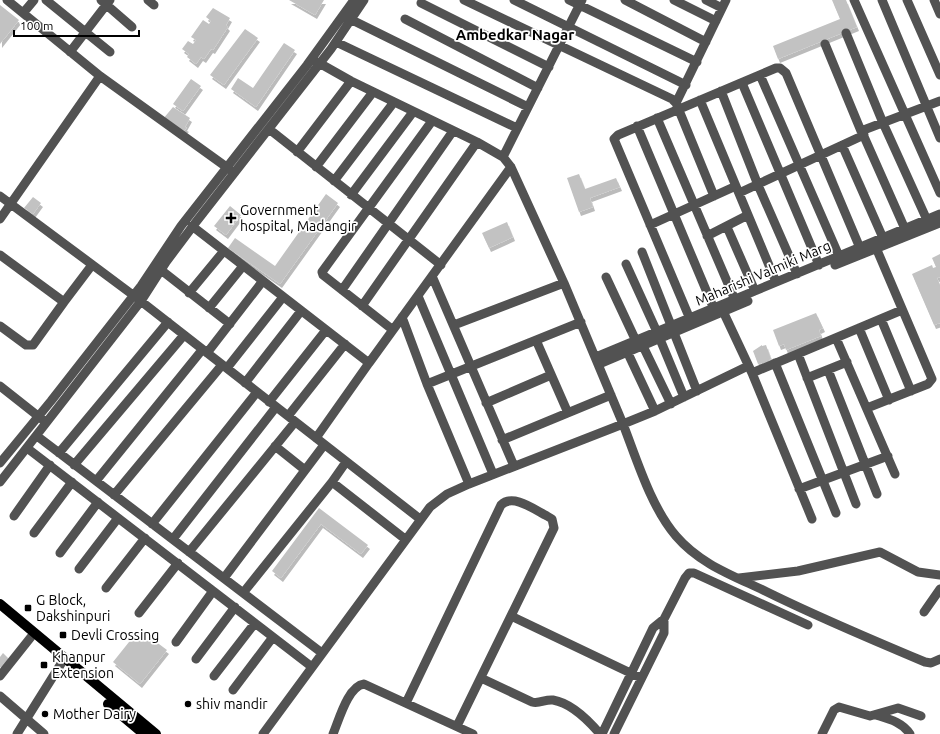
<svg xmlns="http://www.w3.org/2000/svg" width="940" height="734" font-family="Ubuntu,sans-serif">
  <defs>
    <filter id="shadow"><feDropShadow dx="2" dy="4" stdDeviation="0" flood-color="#0004"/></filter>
  </defs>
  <rect width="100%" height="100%" fill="#fff"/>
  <!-- building -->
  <path fill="#c2c2c2" filter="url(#shadow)" d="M289,0H324L315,15Z
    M832,0H846L857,27L778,59L773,46L840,19Z
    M0,5L19,20L0,44Z
    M213,8L230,18L226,25L228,27L213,50L211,49L204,59L201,57L196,64L187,57L189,54L182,49L188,41L193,44L196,40L191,37L203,20L209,24L211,21L206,17Z
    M245,29L258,38L224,85L210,75Z
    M284,43L295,50L256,107L231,89L238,78L253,88Z
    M191,79L201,86L183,111L173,104Z
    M173,107L190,118L185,127L187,128L183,131L163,119Z
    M579,174L585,189L616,178L620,187L590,198L593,207L579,212L567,178Z
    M326,194L338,203L280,284L228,248L235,238L275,266Z
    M33,197L41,203L33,214L24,208Z
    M230,206L241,215L226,235L214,226Z
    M507,222L513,237L489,248L482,233Z
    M940,254V277L937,278L940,285V323L934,325L912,274L932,265L933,268L936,267L932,258Z
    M816,313L823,328L819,330L821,336L786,350L784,344L779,346L773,330Z
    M762,345V346L766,345L771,359L769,360L770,363L763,366L762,363L758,364L753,351Z
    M319,508L368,545L361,554L321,524L281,578L272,571Z
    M137,632L148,641L151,638L167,650L140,684L113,662Z
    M3,653L11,661L4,670L0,667V657Z"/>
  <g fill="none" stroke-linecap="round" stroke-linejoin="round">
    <!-- minor -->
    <path stroke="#525252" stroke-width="9" d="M7,0L100,76L232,171
      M46,0L110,52
      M101,0L132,27
      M148,0L154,5
      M464,0L672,99L676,103L714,196
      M514,0L686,85
      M569,0L697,62
      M625,0L706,42
      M674,0L716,21
      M706,0L722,8
      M854,0L940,193
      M882,0L940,138
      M907,0L940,75
      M934,0L940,14
      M421,3L549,67
      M24,12L34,0
      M405,19L538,88
      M352,20L528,107
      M846,33L883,123L927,220
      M336,42L517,128
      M825,44L861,131L940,101
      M70,52L110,0
      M760,75L839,256
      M742,83L819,265
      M721,91L758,185L797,274
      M700,100L776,282
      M676,103L726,0
      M657,118L735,300
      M637,126L714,309
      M269,129L441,265
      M862,132L905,229
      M842,145L883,238
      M297,152L351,81
      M503,157L582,0
      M316,167L373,92
      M334,181L394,102
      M739,193L864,135
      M351,195L413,112
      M0,196L133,295L420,519
      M0,219L100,76
      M650,225L736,186
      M192,226L369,363L316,438
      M727,227L755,291
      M707,236L748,215
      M642,252L697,391
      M0,255L64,302L92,265
      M626,264L657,332L684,397
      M835,265L940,223
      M161,270L230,324
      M432,276L514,466
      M606,277L636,341
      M342,290L453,131
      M189,293L223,252
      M418,296L493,474
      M362,306L477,142
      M721,307L752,373L812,519
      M209,308L243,266
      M402,317L427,384L469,484
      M690,319L614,139L618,135L776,68H780L786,73L860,248
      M881,319L911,391
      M454,325L564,283
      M0,326L26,345H33L64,302
      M859,328L889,400
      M393,330L323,275L322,272L432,121
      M836,338L895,474
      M536,340L568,413
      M640,340L671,404
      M625,347L655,411
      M207,353L262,282
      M798,354L856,504
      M596,357L940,214
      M369,363L511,167
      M775,363L836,513
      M599,364L748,301
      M748,366L655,411L623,424C637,460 651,507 676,536C699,563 731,575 761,589C815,616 870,639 925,662L931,663L940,659
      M227,368L283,297
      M828,370L877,494
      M752,373L902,310
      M807,378L847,362
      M245,383L301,311
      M427,384L581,322
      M0,386L43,420
      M269,402L326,330
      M486,403L551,375
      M867,408L928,384L932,379L874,243
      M288,416L345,344
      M37,436L322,653
      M502,440L611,395
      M275,446L305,470
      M27,448L312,667
      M59,453L168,322
      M0,463L51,401L141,286L181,226L307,65L354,0
      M74,465L184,335
      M96,481L202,350
      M0,482L141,301L166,262L196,222L331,49L364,0
      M332,482L405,539
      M799,489L888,456
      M114,495L222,365
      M14,516L50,465
      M152,524L257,392
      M34,533L72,482
      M173,539L276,407
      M189,552L295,422
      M60,553L98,502
      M79,569L118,518
      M224,578L324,445
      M739,578L798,571L880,552L918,572L940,575
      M106,588L145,538
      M243,593L332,482L346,462
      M924,612L940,589
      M139,613L178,563
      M511,616L641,678
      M176,642L213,591
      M196,659L235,607
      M0,676L31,637
      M214,676L255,623
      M481,678L532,702C540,704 545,699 553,700C571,703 589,721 600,734
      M233,690L273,637
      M0,696L44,734
      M406,703L501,505C513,493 535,510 547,516L552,519L554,528L457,726
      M876,715C889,719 902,722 910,734
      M17,734L64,659
      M263,734L430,507L447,494L469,484L623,424L564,283L511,167L503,157L477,142L351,81L312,59
      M333,734C339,720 348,686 364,684L473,734
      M602,734L653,628L664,619L685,578L689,573H694L808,625
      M614,734L664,633V619
      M822,734L834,710L839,707L870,716L898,708L921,716"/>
    <!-- major -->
    <path stroke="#000" stroke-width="10" d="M0,604L156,734
      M108,704L144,734"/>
  </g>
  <!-- markers -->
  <g fill="#000" stroke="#fff" stroke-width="1.5">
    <path d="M229 212h4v4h4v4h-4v4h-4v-4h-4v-4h4z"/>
    <rect x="24" y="604" width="8" height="8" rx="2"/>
    <rect x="59" y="631" width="8" height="8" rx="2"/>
    <rect x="40" y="661" width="8" height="8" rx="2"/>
    <circle cx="188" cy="704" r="4"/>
    <circle cx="45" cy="714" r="4"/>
  </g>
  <g text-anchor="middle" stroke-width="3.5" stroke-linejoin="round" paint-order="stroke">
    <!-- poi labels -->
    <g font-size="14" fill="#000" stroke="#fff" text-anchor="start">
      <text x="240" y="215">Government<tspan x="240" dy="16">hospital, Madangir</tspan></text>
      <text x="36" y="605">G Block,<tspan x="36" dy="16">Dakshinpuri</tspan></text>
      <text x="71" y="640">Devli Crossing</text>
      <text x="52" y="662">Khanpur<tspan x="52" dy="16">Extension</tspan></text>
      <text x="196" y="709">shiv mandir</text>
      <text x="53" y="719">Mother Dairy</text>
    </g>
    <!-- street labels -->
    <g font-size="14" fill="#000" stroke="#fff">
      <text transform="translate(763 273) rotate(-23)" y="5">Maharishi Valmiki Marg</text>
    </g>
    <!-- neighbourhood labels -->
    <g font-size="15" font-weight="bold" fill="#000" stroke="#fff">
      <text x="515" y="40">Ambedkar Nagar</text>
    </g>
  </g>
  <!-- scale -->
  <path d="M14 30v6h125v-6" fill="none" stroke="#000000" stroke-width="2"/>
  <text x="20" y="30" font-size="12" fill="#000000" stroke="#ffffff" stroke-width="3" paint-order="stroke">100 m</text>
</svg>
